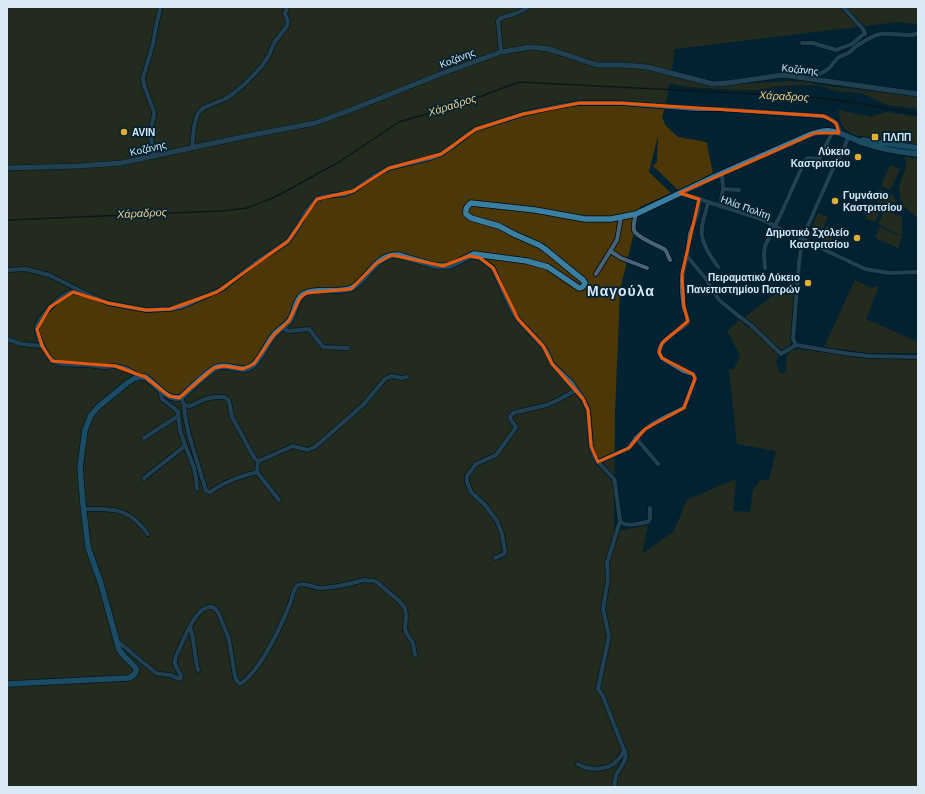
<svg xmlns="http://www.w3.org/2000/svg" width="925" height="794" font-family="Arial,sans-serif">
  <rect width="100%" height="100%" fill="#032232"/>
  <!-- green -->
  <path fill="#4b3708" d="M7,7H918V24L897,22L675,49L671,77L711,86L791,81L808,82L820,85L918,97V109L887,105L862,93L837,91L820,86L803,85L778,86L758,90H741L688,87L669,83L667,99L662,118L664,121L665,125L678,137L702,141L708,143L707,145L713,173L678,190L653,166L657,162L658,136L649,172L671,193L640,207L620,290L615,413L614,532L648,525L642,554L674,531L687,500L736,479L733,511L750,512L753,490L760,480H769L776,451L737,444L729,370L734,369L740,355L727,331L741,319L760,337L779,356L776,362L780,374L786,372L787,355L792,350L800,349L867,358L918,359V787H7Z
    M838,110L871,117L886,112L918,117V145L855,135C841,129 841,123 838,110Z
    M904,157L918,159V217H916C912,213 905,208 902,203C899,197 899,191 900,184C901,176 911,164 904,157Z
    M890,165L900,169L890,190L881,186Z
    M879,189L894,196L895,202L891,203L889,207L874,200Z
    M871,204L881,208L875,222L865,218Z
    M885,210L902,217V236L878,224Z
    M818,213L828,217L818,240L808,236Z
    M827,225L836,229L830,245L821,241Z
    M880,227L902,237L898,248L875,238Z
    M795,279L790,346L781,350L745,317Z
    M855,280L871,288L879,286L866,319L918,342V353H869L824,347Z"/>
  <g fill="none" stroke-linecap="round" stroke-linejoin="round">
    <!-- stream -->
    <path stroke="#140800" stroke-width="1.5" d="M7,220L221,211L247,208L275,197L339,162L399,122L461,104L519,82L811,97L850,102L918,114"/>
    <!-- minor casing -->
    <g stroke="#000a16" stroke-width="5.5">
      <path id="minor" d="M843,7L863,29L865,34
        M802,43H813L836,50L852,44L865,33
        M501,52L498,21L501,18L517,13L529,7
        M814,79C819,72 822,74 828,69C833,66 834,60 839,57C842,55 846,55 850,52C850,52 854,48 854,48C861,43 873,35 881,34C892,32 910,38 918,33
        M192,148L194,127L197,115L203,108L225,99L234,93L247,82L262,66L269,55L274,43L287,26L288,21L285,14L287,7
        M154,157L150,132L154,116V112L144,85L143,78L153,44L156,26L160,9
        M722,173L723,189
        M680,193L758,218L865,269L889,273L918,272
        M699,199L698,212L690,234L687,256L706,279L719,300L740,317L751,325L781,354L796,345L843,353L868,356L918,357
        M708,202C706,213 700,225 702,236C704,248 712,258 718,267
        M720,206L723,189L739,190
        M636,214C635,218 633,225 634,230C636,237 657,245 664,249L666,251L670,260
        M610,251L621,258L647,268
        M470,256L480,258L493,268L505,296L513,313L522,324L543,346L547,352L552,364L571,382L583,399L588,410L591,446L594,456L598,462L614,479L615,483L620,521L607,563L608,580L603,609L609,636L598,689L602,694L626,755L624,762L616,775L614,787
        M765,268L764,255L765,246L781,214L805,160L808,158L819,159L833,131
        M7,270L26,269L49,275L87,294L108,303L146,310L170,309L183,306L222,289L259,260L281,246L288,241L298,227L307,210L317,199L326,196L345,194L353,191L374,176L389,168L430,158L441,154L453,146L468,134L476,129L523,114L554,107L579,103H621L696,109H720L822,116C832,118 839,123 840,133
        M596,274L617,240L621,217
        M81,293C76,292 71,291 66,294C59,297 39,318 37,325C35,333 47,359 55,362C62,366 76,364 85,365C92,365 99,367 106,367C109,367 112,366 115,366C124,367 133,372 140,377
        M282,328L286,330L289,331L309,329L323,347L348,348
        M7,339L22,344L42,346
        M796,345L793,339L799,264L802,239L831,173L845,146L848,137
        M160,390L162,399L175,409L178,412L180,431L194,468L196,478L197,489
        M181,397L184,405L185,416L189,435L206,491L210,492C227,481 238,477 257,472
        M184,405L190,406L205,399L215,397H224L226,398L229,401L232,417L255,459L259,461L293,446L307,450L315,447L363,405L385,379L391,376L402,378L407,377
        M144,438L178,416
        M636,438C651,423 664,417 684,408L695,379V376L693,374L683,371L662,358C651,345 678,331 687,324C689,318 686,314 684,308C683,302 682,295 682,289C681,277 684,267 687,256
        M258,461L257,472L279,500
        M598,462L629,448L636,438L658,464
        M144,478L185,446
        M83,509C102,509 121,507 135,520C140,524 144,529 148,534
        M620,521C626,528 640,523 648,522L650,519V508
        M495,558L504,554L505,552L502,534L497,521L485,505L471,492L467,482V476L476,464L496,455L515,429L516,427C514,423 510,421 510,417L513,413L547,405L558,400L576,390
        M190,627C195,642 194,656 198,670
        M117,642L121,644L156,673C161,675 165,674 170,675C174,676 176,679 180,679C184,673 173,669 175,660C176,654 180,648 182,643C187,632 198,604 213,607L218,612L227,634L229,640L235,677L237,681L240,684C261,671 282,624 291,601C293,596 293,588 298,585C304,582 313,587 319,588C335,588 350,584 364,580L374,581L378,583L399,601L405,608L406,616L405,629L407,634L413,643L415,655
        M578,764C588,771 605,770 615,763C619,759 622,755 625,750"/>
    </g>
    <!-- tertiary casing -->
    <g stroke="#000a16" stroke-width="6">
      <path id="tertiary" d="M7,168L78,166L121,163L247,136L315,123L348,111L438,75L501,52L531,47L548,49L558,52L597,65H624L647,67L713,84L727,83L783,75L918,94"/>
    </g>
    <!-- secondary casing -->
    <g stroke="#000a16" stroke-width="7">
      <path id="secondary" d="M863,140L918,148
        M7,684L128,678C133,677 138,672 135,667L125,657L119,650L117,642L101,584L88,547L83,504L80,468L85,430L91,415L99,406L127,383L135,378L140,377H145C155,383 170,405 183,396C190,389 211,369 218,367C230,363 243,375 253,365C263,357 266,344 274,335C279,329 286,326 290,320C295,313 295,302 301,296C312,286 339,294 352,288C369,279 375,254 398,255L436,266H450L474,254L527,261L548,267L579,288C582,288 584,286 585,283L583,280L545,249L539,245L516,235L499,226L471,218L466,214C465,209 467,206 471,203L535,210L585,219H611L636,214L716,176L809,135C816,133 823,130 830,131C842,132 852,139 863,143C880,149 899,152 918,154"/>
    </g>
    <!-- minor -->
    <use href="#minor" stroke="#466578" stroke-width="4"/>
    <!-- tertiary -->
    <use href="#tertiary" stroke="#466578" stroke-width="5"/>
    <!-- secondary -->
    <use href="#secondary" stroke="#3a7ea0" stroke-width="5.5"/>
  </g>
  <!-- marked area -->
  <path d="M0 0H925V794H0ZM579,103H621L824,116L836,123L839,133H815L680,193L699,199L682,274L684,307L688,321L662,343L659,352L662,358L693,374L695,379L684,408L645,429L629,448L598,462L591,446L588,410L583,399L552,364L543,346L518,319L493,268L480,258L469,256L443,266L392,255L377,263L351,289L306,293L300,298L289,321L274,335L254,364L243,369L224,366L214,368L179,398L169,396L145,377L115,366L52,361L42,346L37,329L50,307L73,292L108,303L146,310L170,309L217,292L288,241L317,199L353,191L389,168L441,154L476,129L523,114Z" fill="#032232" fill-opacity=".55" fill-rule="evenodd"/>
  <path fill="none" stroke="#e8590c" stroke-width="3" stroke-linejoin="round" d="M579,103H621L824,116L836,123L839,133H815L680,193L699,199L682,274L684,307L688,321L662,343L659,352L662,358L693,374L695,379L684,408L645,429L629,448L598,462L591,446L588,410L583,399L552,364L543,346L518,319L493,268L480,258L469,256L443,266L392,255L377,263L351,289L306,293L300,298L289,321L274,335L254,364L243,369L224,366L214,368L179,398L169,396L145,377L115,366L52,361L42,346L37,329L50,307L73,292L108,303L146,310L170,309L217,292L288,241L317,199L353,191L389,168L441,154L476,129L523,114Z"/>
  <!-- markers -->
  <g fill="#e4ae35" stroke="#032232" stroke-width="1.5">
    <circle cx="124" cy="132" r="4"/>
    <rect x="871" y="133" width="8" height="8" rx="2"/>
    <circle cx="858" cy="157" r="4"/>
    <circle cx="835" cy="201" r="4"/>
    <circle cx="857" cy="238" r="4"/>
    <circle cx="808" cy="283" r="4"/>
  </g>
  <g text-anchor="middle" stroke-width="3.5" stroke-linejoin="round" paint-order="stroke">
    <!-- street labels -->
    <g font-size="10" fill="#d8e9f5" stroke="#032232">
      <text transform="translate(457 58) rotate(-21)" y="4">Κοζάνης</text>
      <text transform="translate(800 69) rotate(6)" y="4">Κοζάνης</text>
      <text transform="translate(148 148) rotate(-13)" y="4">Κοζάνης</text>
      <text transform="translate(746 207) rotate(20)" y="4">Ηλία Πολίτη</text>
    </g>
    <!-- poi labels -->
    <g font-size="10" font-weight="bold" fill="#d8e9f5" stroke="#032232" text-anchor="start">
      <text x="132" y="136">AVIN</text>
      <text x="883" y="141">ΠΛΠΠ</text>
      <text x="850" y="155" text-anchor="end">Λύκειο<tspan x="850" dy="12">Καστριτσίου</tspan></text>
      <text x="843" y="199">Γυμνάσιο<tspan x="843" dy="12">Καστριτσίου</tspan></text>
      <text x="849" y="236" text-anchor="end">Δημοτικό Σχολείο<tspan x="849" dy="12">Καστριτσίου</tspan></text>
      <text x="800" y="281" text-anchor="end">Πειραματικό Λύκειο<tspan x="800" dy="12">Πανεπιστημίου Πατρών</tspan></text>
    </g>
    <!-- water labels -->
    <g font-size="11" font-style="italic" fill="#f4cb7e" stroke="#032232">
      <text transform="translate(784 96) rotate(3)" y="4">Χάραδρος</text>
      <text transform="translate(452 105) rotate(-18)" y="4">Χάραδρος</text>
      <text transform="translate(142 213) rotate(-3)" y="4">Χάραδρος</text>
    </g>
    <!-- district labels -->
    <g font-size="14" font-weight="bold" letter-spacing="1" fill="#d8e9f5" stroke="#032232">
      <text x="621" y="296">Μαγούλα</text>
    </g>
  </g>
  <!-- border -->
  <rect width="925" height="794" fill="none" stroke="#d8e9f5" stroke-width="16"/>
</svg>
